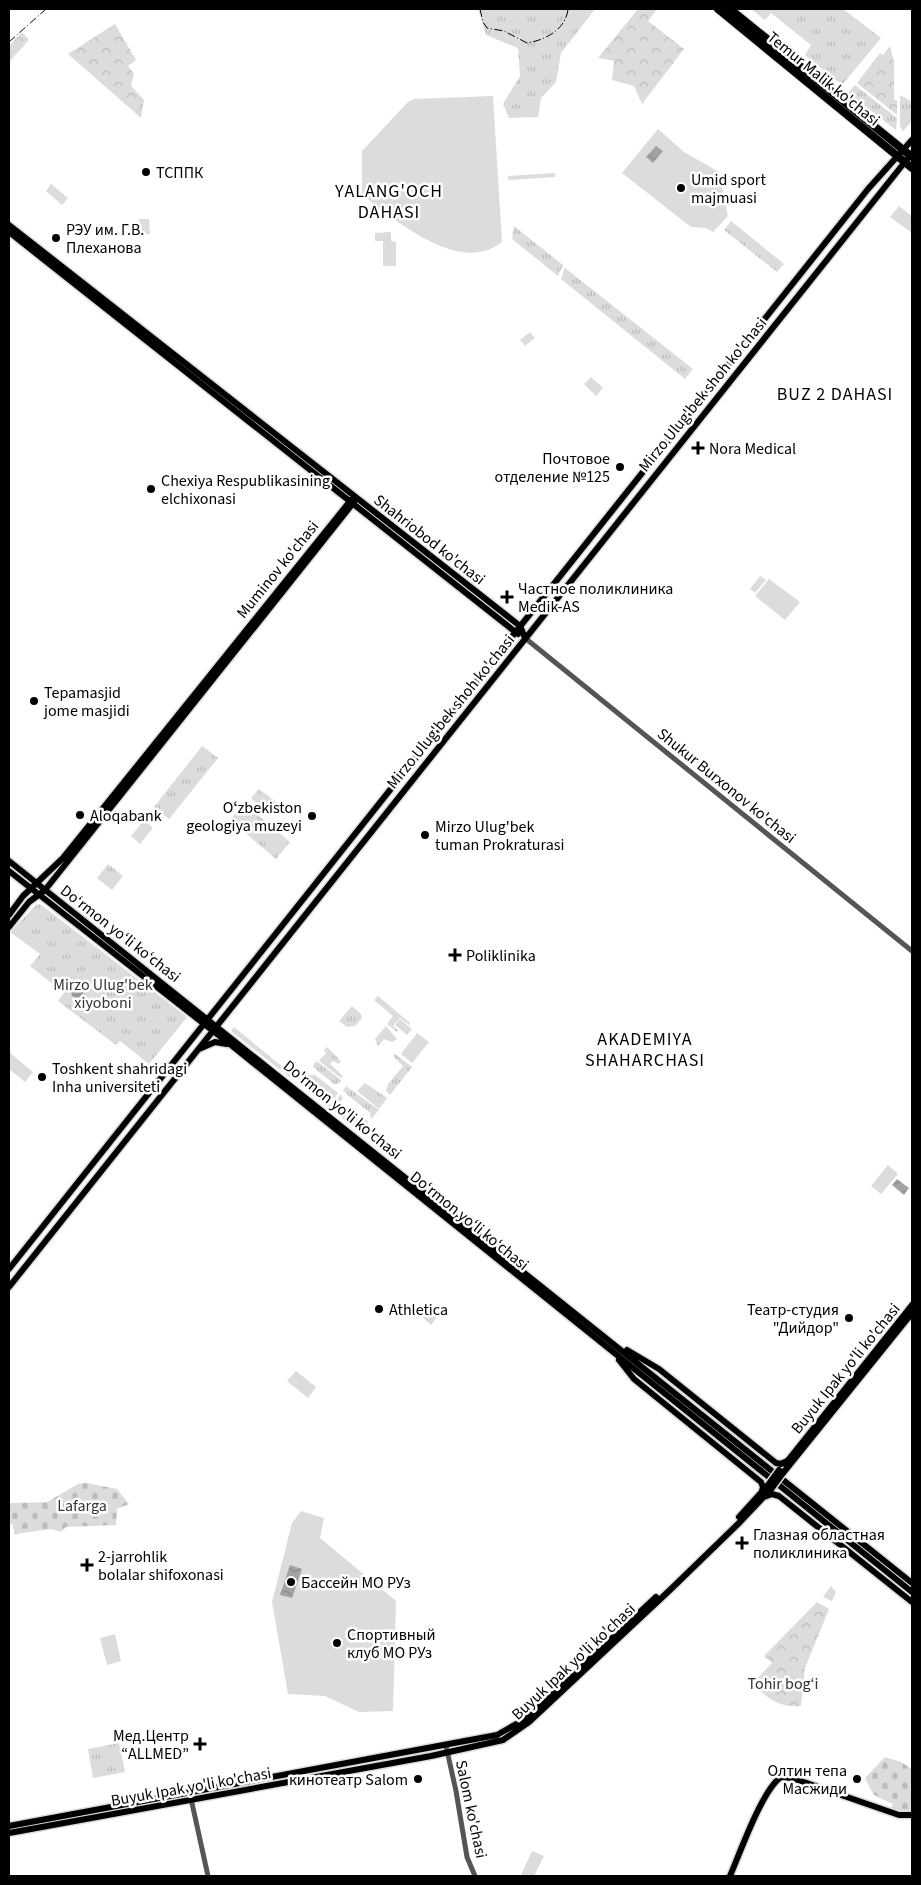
<svg xmlns="http://www.w3.org/2000/svg" width="921" height="1885" font-family="'Source Sans 3',sans-serif">
  <defs>
    <pattern id="grass-tufts" width="24" height="20" patternUnits="userSpaceOnUse" patternTransform="scale(1.25)"><rect width="24" height="20" fill="#dcdcdc"/><path d="M3 7l-1-3M5 7V3M7 7l1-3M15 17l-1-3M17 17v-4M19 17l1-3" fill="none" stroke="#bbb"/></pattern>
    <pattern id="forest-crowns" width="20" height="18" patternUnits="userSpaceOnUse" patternTransform="scale(1.25)"><rect width="20" height="18" fill="#dcdcdc"/><path d="M2 6a3 3 0 1 1 6 0M12 15a3 3 0 1 1 6 0" fill="none" stroke="#bbb"/></pattern>
    <pattern id="cemetery-stones" width="16" height="16" patternUnits="userSpaceOnUse" patternTransform="scale(1.25)"><rect width="16" height="16" fill="#dcdcdc"/><path d="M2 7V4a2 2 0 0 1 4 0v3zM10 15v-3a2 2 0 0 1 4 0v3z" fill="#bbb"/></pattern>
    <pattern id="water-waves" width="16" height="10" patternUnits="userSpaceOnUse" patternTransform="scale(1.25)"><rect width="16" height="10" fill="#a3a3a3"/><path d="M0 5q4-4 8 0t8 0" fill="none" stroke="#8b8b8b"/></pattern>
  </defs>
  <rect width="100%" height="100%" fill="#fff"/>
  <!-- grass -->
  <path fill="url(#grass-tufts)" d="M478,9H595L561,53L556,82L541,98L538,117L509,118L503,104L520,76L518,48L486,35Z
    M751,9H843L881,38L842,85L805,55L811,45L771,13L765,20Z
    M855,85L897,118L896,130L848,93Z
    M900,95L912,102V121L903,131L900,126Z
    M555,173V177L508,180V176Z
    M731,221L784,264L777,272L724,230Z
    M514,226L563,265L558,276L512,239Z
    M565,268L693,369L685,379L561,279Z
    M202,746L218,758L169,819L154,807Z
    M244,803L290,842L276,859L230,820Z
    M108,864L123,876L112,890L97,878Z
    M40,904L187,1017L149,1064L120,1041L116,1045L58,1001L64,993L30,966L40,954L10,932L36,905Z
    M378,996L410,1023L409,1025L400,1018L393,1026L398,1030L397,1032L387,1024L393,1016L374,1000Z
    M352,1006L361,1014L362,1018L355,1026L347,1027L339,1021Z
    M386,1026L397,1039L392,1042L384,1039L378,1046L375,1039Z
    M234,1027L296,1078V1079L293,1080L231,1031Z
    M327,1047L341,1061L339,1064L333,1061L330,1064L343,1076L341,1078L319,1061L326,1053L324,1050Z
    M395,1054L412,1067L390,1095L386,1091L388,1084L403,1066L393,1056Z
    M315,1062H318L341,1080L338,1084H334L313,1067Z
    M304,1075H315L338,1093L332,1102L301,1079Z
    M300,1080L362,1130L360,1132L299,1084Z
    M365,1083L387,1098L379,1109L357,1091Z
    M346,1086L379,1110L371,1119L370,1113L343,1091Z
    M341,1094L343,1099L339,1103L361,1121L367,1119L368,1124L364,1128L333,1104Z
    M119,1743L125,1772L93,1778L88,1749Z"/>
  <!-- forest -->
  <path fill="url(#forest-crowns)" d="M638,9H657L648,21L684,49L642,104L634,86L612,80L614,61L598,58Z
    M115,24L136,60L128,66L134,74L131,86L144,100L141,118L68,54Z
    M22,32L29,40L9,62V46Z
    M890,46L894,62V100H897V115L857,83L880,53L883,55Z
    M259,789L280,805L272,815L251,798Z
    M831,1586L836,1592L832,1601L823,1597Z
    M817,1602L829,1609L805,1668L801,1706C781,1708 766,1699 753,1683L772,1663L764,1656Z"/>
  <!-- cemetery -->
  <path fill="url(#cemetery-stones)" d="M86,1483L117,1489L129,1504L117,1509L116,1525L66,1527L61,1532L51,1529L15,1534L12,1524H9V1503L47,1502L78,1484Z
    M885,1757L901,1762L912,1769V1811H890L893,1804C871,1794 875,1798 865,1778Z"/>
  <!-- garden -->
  <path fill="#dcdcdc" d="M493,96L502,242C460,276 395,220 362,195V151L408,102L414,99Z
    M658,129L684,152L719,172L728,216L713,232L706,228L691,227L622,173Z
    M51,184L68,198L62,205L46,191Z
    M899,206L912,216V233L890,217Z
    M139,219H149L150,234L140,235Z
    M391,232V241L396,242V266H383V241H375V233Z
    M530,332L535,338L525,346L520,340Z
    M591,377L603,388L596,396L584,384Z
    M760,576L766,580L755,593L750,589Z
    M769,579L800,602L785,620L755,596Z
    M144,820L153,828L140,844L131,836Z
    M400,1019L412,1029L407,1035L395,1025Z
    M417,1033L429,1042L412,1063L401,1054Z
    M9,1052L33,1072L25,1082L9,1069Z
    M888,1165L898,1174L881,1194L871,1186Z
    M433,1305L442,1311L431,1325L423,1318Z
    M296,1371L316,1387L308,1398L287,1381Z
    M301,1511L324,1518L320,1538L396,1601L393,1711L359,1712L325,1696L288,1694L272,1602L292,1523Z
    M115,1634L121,1661L107,1665L100,1638Z
    M532,1851L544,1856L534,1876L521,1875Z"/>
  <!-- water -->
  <path fill="url(#water-waves)" d="M656,146L663,151L653,163L646,157Z
    M71 992a6 6 0 1 1 12 0a6 6 0 1 1-12 0Z
    M897,1179L909,1188L904,1195L892,1185Z
    M290,1565L302,1569L292,1598L280,1595Z"/>
  <g fill="none" stroke-linecap="round" stroke-linejoin="round">
    <!-- major casing -->
    <g stroke="#dbdbdb" stroke-width="9">
      <path id="major" d="M9,225L520,626L525,638
        M9,232L518,634
        M9,861L912,1583
        M9,871L231,1045L912,1592
        M9,915L23,896L63,858L351,500
        M9,927L29,902L45,890L354,502
        M199,1049L215,1042L227,1044
        M9,1269L868,189L912,140
        M9,1287L912,153
        M627,1350L659,1369L776,1463L781,1464L787,1461
        M619,1360L634,1379L761,1482L763,1487L762,1491
        M785,1464L912,1305
        M783,1473L912,1313
        M764,1497L772,1494L779,1496L912,1602
        M739,1517L768,1485
        M9,1826L497,1735L527,1718L656,1597
        M9,1833L431,1756L503,1740L529,1722L671,1589L740,1522L772,1488
        M730,1876C740,1853 762,1790 781,1777L792,1778L899,1815H912"/>
    </g>
    <!-- highway casing -->
    <g stroke="#dbdbdb" stroke-width="10">
      <path id="highway" d="M718,9L912,168
        M730,9L912,157"/>
    </g>
    <!-- minor -->
    <path stroke="#555" stroke-width="5" d="M525,638L912,951
      M446,1746L456,1791L467,1857L475,1876
      M190,1794L208,1876"/>
    <!-- major -->
    <use href="#major" stroke="#000" stroke-width="6"/>
    <!-- highway -->
    <use href="#highway" stroke="#000" stroke-width="8"/>
    <!-- rail -->
    <path stroke="#000" stroke-width="1" stroke-dasharray="8 2.5 1 2.5" stroke-linecap="butt" d="M480,9L483,22L487,28L504,31L527,43C546,40 566,29 568,9
      M9,42L46,9"/>
    <!-- major-bridge casing -->
    <g stroke="#dbdbdb" stroke-width="9" stroke-linecap="butt">
      <path id="major-bridge" d="M768,1485L779,1470
        M772,1488L783,1473"/>
    </g>
    <!-- major-bridge -->
    <use href="#major-bridge" stroke="#000" stroke-width="6"/>
  </g>
  <!-- markers -->
  <g fill="#000" stroke="#fff" stroke-width="2">
    <circle cx="146" cy="172" r="5"/>
    <circle cx="681" cy="188" r="5"/>
    <circle cx="56" cy="238" r="5"/>
    <path d="M695.5 440.5h5v5h5v5h-5v5h-5v-5h-5v-5h5z"/>
    <circle cx="620" cy="467" r="5"/>
    <circle cx="151" cy="489" r="5"/>
    <path d="M504.5 589.5h5v5h5v5h-5v5h-5v-5h-5v-5h5z"/>
    <circle cx="34" cy="701" r="5"/>
    <circle cx="80" cy="815" r="5"/>
    <circle cx="312" cy="816" r="5"/>
    <circle cx="425" cy="835" r="5"/>
    <path d="M452.5 947.5h5v5h5v5h-5v5h-5v-5h-5v-5h5z"/>
    <circle cx="42" cy="1077" r="5"/>
    <circle cx="379" cy="1309" r="5"/>
    <circle cx="849" cy="1318" r="5"/>
    <path d="M739.5 1535.5h5v5h5v5h-5v5h-5v-5h-5v-5h5z"/>
    <path d="M84.5 1557.5h5v5h5v5h-5v5h-5v-5h-5v-5h5z"/>
    <circle cx="291" cy="1582" r="5"/>
    <circle cx="337" cy="1643" r="5"/>
    <path d="M197.5 1736.5h5v5h5v5h-5v5h-5v-5h-5v-5h5z"/>
    <circle cx="418" cy="1779" r="5"/>
    <circle cx="857" cy="1779" r="5"/>
  </g>
  <g text-anchor="middle" stroke-width="5" stroke-linejoin="round" paint-order="stroke">
    <!-- street labels -->
    <g font-size="16" fill="#000" stroke="#fff">
      <text transform="translate(824 78) rotate(39)" y="6">Temur Malik ko'chasi</text>
      <text transform="translate(702 394) rotate(-51)" y="6">Mirzo Ulug'bek shoh ko'chasi</text>
      <text transform="translate(430 539) rotate(38)" y="6">Shahriobod ko'chasi</text>
      <text transform="translate(277 569) rotate(-51)" y="6">Muminov ko'chasi</text>
      <text transform="translate(450 711) rotate(-51)" y="6">Mirzo Ulug'bek shoh ko'chasi</text>
      <text transform="translate(727 785) rotate(39)" y="6">Shukur Burxonov ko'chasi</text>
      <text transform="translate(121 933) rotate(38)" y="6">Do‘rmon yo‘li ko‘chasi</text>
      <text transform="translate(343 1109) rotate(39)" y="6">Do'rmon yo'li ko'chasi</text>
      <text transform="translate(470 1220) rotate(39)" y="6">Do‘rmon yo‘li ko‘chasi</text>
      <text transform="translate(845 1368) rotate(-51)" y="6">Buyuk Ipak yo'li ko'chasi</text>
      <text transform="translate(573 1661) rotate(-43)" y="6">Buyuk Ipak yo'li ko'chasi</text>
      <text transform="translate(191 1786) rotate(-10)" y="6">Buyuk Ipak yo'li ko'chasi</text>
      <text transform="translate(472 1809) rotate(78)" y="6">Salom ko'chasi</text>
    </g>
    <!-- poi labels -->
    <g font-size="16" fill="#000" stroke="#fff" text-anchor="start">
      <text x="156" y="178">ТСППК</text>
      <text x="691" y="185">Umid sport<tspan x="691" dy="18">majmuasi</tspan></text>
      <text x="66" y="235">РЭУ им. Г.В.<tspan x="66" dy="18">Плеханова</tspan></text>
      <text x="709" y="454">Nora Medical</text>
      <text x="610" y="464" text-anchor="end">Почтовое<tspan x="610" dy="18">отделение №125</tspan></text>
      <text x="161" y="486">Chexiya Respublikasining<tspan x="161" dy="18">elchixonasi</tspan></text>
      <text x="518" y="594">Частное поликлиника<tspan x="518" dy="18">Medik-AS</tspan></text>
      <text x="44" y="698">Tepamasjid<tspan x="44" dy="18">jome masjidi</tspan></text>
      <text x="302" y="813" text-anchor="end">Oʻzbekiston<tspan x="302" dy="18">geologiya muzeyi</tspan></text>
      <text x="90" y="821">Aloqabank</text>
      <text x="435" y="832">Mirzo Ulug'bek<tspan x="435" dy="18">tuman Prokraturasi</tspan></text>
      <text x="466" y="961">Poliklinika</text>
      <text x="52" y="1074">Toshkent shahridagi<tspan x="52" dy="18">Inha universiteti</tspan></text>
      <text x="389" y="1315">Athletica</text>
      <text x="839" y="1315" text-anchor="end">Театр-студия<tspan x="839" dy="18">"Дийдор"</tspan></text>
      <text x="753" y="1540">Глазная областная<tspan x="753" dy="18">поликлиника</tspan></text>
      <text x="98" y="1562">2-jarrohlik<tspan x="98" dy="18">bolalar shifoxonasi</tspan></text>
      <text x="301" y="1588">Бассейн МО РУз</text>
      <text x="347" y="1640">Спортивный<tspan x="347" dy="18">клуб МО РУз</tspan></text>
      <text x="189" y="1741" text-anchor="end">Мед.Центр<tspan x="189" dy="18">“ALLMED”</tspan></text>
      <text x="847" y="1776" text-anchor="end">Олтин тепа<tspan x="847" dy="18">Масжиди</tspan></text>
      <text x="408" y="1785" text-anchor="end">кинотеатр Salom</text>
    </g>
    <!-- park labels -->
    <g font-size="16" fill="#333" stroke="#fff">
      <text x="103" y="990">Mirzo Ulug'bek<tspan x="103" dy="18">xiyoboni</tspan></text>
      <text x="82" y="1511">Lafarga</text>
      <text x="783" y="1689">Tohir bog‘i</text>
    </g>
    <!-- neighbourhood labels -->
    <g font-size="18" letter-spacing="1" fill="#000" stroke="#fff">
      <text x="389" y="197">YALANG'OCH<tspan x="389" dy="21">DAHASI</tspan></text>
      <text x="835" y="400">BUZ 2 DAHASI</text>
      <text x="645" y="1045">AKADEMIYA<tspan x="645" dy="21">SHAHARCHASI</tspan></text>
    </g>
  </g>
  <!-- border -->
  <rect width="921" height="1885" fill="none" stroke="#000000" stroke-width="20"/>
</svg>
